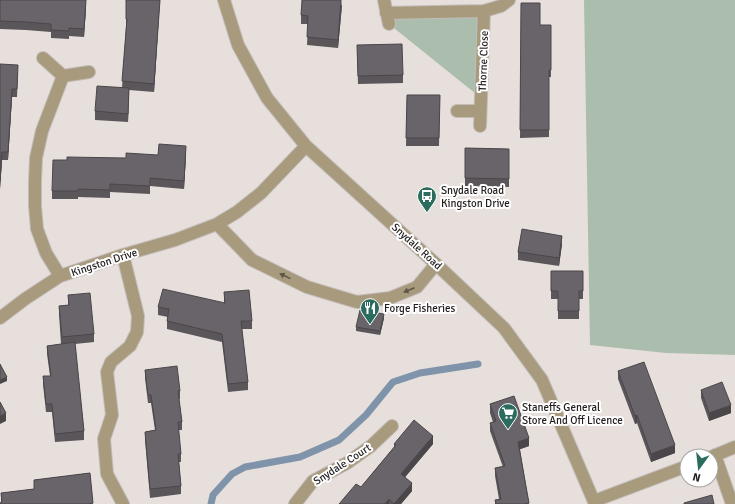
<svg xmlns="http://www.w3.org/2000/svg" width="735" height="504" font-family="Signika,sans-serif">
  <rect width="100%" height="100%" fill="#e7dfdb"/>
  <!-- green -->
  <path fill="#abbdac" d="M584,0H735V355L666,353L590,345Z
    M484,11L481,98L389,24L386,13Z"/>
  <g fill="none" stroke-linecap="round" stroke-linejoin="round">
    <!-- stream -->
    <path stroke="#7f94aa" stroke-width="7" d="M211,504L213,495L232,474L245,467L300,457L339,440L366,415L393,382L420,373L478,364"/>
    <!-- minor casing -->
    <g stroke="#c3bcb9" stroke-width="14">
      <path id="minor" d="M224,0L238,45L267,98L306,146L436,264L504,328L542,380L595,504
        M384,0L389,24
        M386,13L484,11L501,6L509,0
        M43,58L63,76L89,72
        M457,111H480
        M480,126L484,11
        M217,224L252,260L307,287L357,302L390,298L417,287L436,264
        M123,255L138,316L137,332L130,346L111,362L107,372L112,415L104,439L107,474L123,504
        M60,276L46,253L37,229L35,206V181L36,158L42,131L63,76
        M0,318L25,299L60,276L123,255L175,240L217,224L237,212L261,193L306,146
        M715,455L732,504
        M711,457L735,447
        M594,501L687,466
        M295,504L313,481L347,463L371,446L392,426"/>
    </g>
    <!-- minor -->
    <use href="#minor" stroke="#a89a7c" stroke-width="12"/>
  </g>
  <!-- wall -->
  <path fill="#5a565a" d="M0,0L86,8L84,37L69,36V39L51,38V32L26,30L0,29Z
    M160,0L154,92L129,90L128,122L95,120V111L122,88L126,27V19Z
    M521,3L540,25H551V77H549V137L520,138Z
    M342,5L338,48L307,45L308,24H301V15Z
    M357,53L403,75V83L358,84Z
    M0,64L18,73L17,97H12L8,160H2L0,189Z
    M407,95H440L439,146H406Z
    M465,148L509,149V187L465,186Z
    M186,154L184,189L150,186V194L110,192V198L78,197V199H52V191L67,160L126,158L158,155Z
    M562,244L559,266L518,260V252Z
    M551,271H583V299H579V319H558V299H551Z
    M224,292L252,321V329H242L248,382V390L228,392L222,342L167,329V321L168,317L158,315V307L224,303Z
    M68,295L94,334V342L75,344L84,431V440L55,442L52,412H46L43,384V376H50L47,354V346L61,344L59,314V306L68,305Z
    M384,318L380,335L356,331V327Z
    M145,370L180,391V399H179L182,422V430H178L181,454V462H179L181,486V494L150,498L145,440V432L155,430L151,403H148L145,378Z
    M618,371L675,453L651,462L637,423L635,424L618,379Z
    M701,390L731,413L709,421L701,398Z
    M490,404L529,446L520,449L529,504H495V500L499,499L495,476V468L503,467L490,431V423L493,422L490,413Z
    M394,444H433L405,477L412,491L401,504H339L361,487L394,447Z
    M90,473L93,504H0L1,502V493L34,489V480Z"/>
  <!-- shaded-wall -->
  <path fill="#4a464a" d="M86,0V8L84,37V29Z
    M160,0L154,92V84Z
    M342,0V5L338,48V40Z
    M129,88V97L128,122V114Z
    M12,89V97L8,160V152Z
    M186,146V154L184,189V181Z
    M2,152V160L0,189V181Z
    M562,236V244L559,266V258Z
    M384,314V318L380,335V331Z
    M7,377V381L0,384V380Z
    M731,405V413L709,421V413Z
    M6,413V421L0,424V416Z
    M637,415V423L635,424V416Z
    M433,436V444L401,482V474Z
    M529,438V446L518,450V442Z
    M675,445V453L651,462V454Z
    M412,483V491L401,504H394Z
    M389,499V504H385Z"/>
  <!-- building -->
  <path fill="#696469" stroke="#4a464a" d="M0,0H86L84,29L69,28V31L51,30V24L26,22L0,21Z
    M126,0H160L154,84L122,81L127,19H126Z
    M302,0H341L338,40L307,37L308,16L301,15Z
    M521,3H540V25H551V70H549V130H520Z
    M402,44L403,75L358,76L357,45Z
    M0,64L18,65L17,89H12L8,152H2L0,181Z
    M97,86L129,88L128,114L95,111Z
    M407,95H440L439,138H406Z
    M159,144L186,146L184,181L150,178V186L110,184V190L78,189V191H52L53,160H67V157L126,158V153L158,155Z
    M465,148L509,149V179L465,178Z
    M522,229L562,236L559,258L518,252Z
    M551,271H583V291H579V311H558V291H551Z
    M163,289L225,303L224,292L249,290L252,321H241L248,382L228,384L222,334L167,321L169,309L158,307Z
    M90,293L94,334L62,337L59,306L69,305L68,295Z
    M360,310L384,314L380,331L356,327Z
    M75,342L84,431L55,434L52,404H46L43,376H51L47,346Z
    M644,362L675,445L651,454L637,415L635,416L618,371Z
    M0,364L7,377L0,380Z
    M177,366L180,391H178L182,422H178L181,454H178L181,486L150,489L145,432L156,430L151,395H148L145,370Z
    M722,382L731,405L709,413L701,390Z
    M514,396L529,438L518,442L529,503L525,504H496L495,500L501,499L495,468L505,466L490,423L496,421L490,404Z
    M0,402L6,413L0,416Z
    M414,420L433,436L401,474L412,483L394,504L389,499L385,504H339L356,484L361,487L396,445L394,444Z
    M90,473L93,503L88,504H0V503L2,502L1,493L34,489V480Z
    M712,495L714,504H684V503Z"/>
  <!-- one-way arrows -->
  <defs><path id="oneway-solid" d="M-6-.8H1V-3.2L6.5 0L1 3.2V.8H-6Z"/></defs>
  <g fill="#5e5648">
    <use href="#oneway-solid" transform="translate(285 276) rotate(-154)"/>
    <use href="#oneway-solid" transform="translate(409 290) rotate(157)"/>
  </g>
  <!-- icons -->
  <defs>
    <g id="bus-pin" transform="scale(1)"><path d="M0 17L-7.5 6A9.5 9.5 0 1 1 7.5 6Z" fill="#2a6d5e" stroke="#fff"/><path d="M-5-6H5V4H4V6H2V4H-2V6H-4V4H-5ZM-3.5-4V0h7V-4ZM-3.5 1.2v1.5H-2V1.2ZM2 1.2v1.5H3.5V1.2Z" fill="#fff"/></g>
    <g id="restaurant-pin" transform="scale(1)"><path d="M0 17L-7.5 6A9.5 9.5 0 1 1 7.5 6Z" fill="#2a6d5e" stroke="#fff"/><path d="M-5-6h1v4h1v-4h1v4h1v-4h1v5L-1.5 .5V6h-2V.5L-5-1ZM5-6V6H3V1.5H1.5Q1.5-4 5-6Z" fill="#fff"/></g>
    <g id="supermarket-pin" transform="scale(1)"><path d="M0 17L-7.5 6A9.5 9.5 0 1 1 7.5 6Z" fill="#2a6d5e" stroke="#fff"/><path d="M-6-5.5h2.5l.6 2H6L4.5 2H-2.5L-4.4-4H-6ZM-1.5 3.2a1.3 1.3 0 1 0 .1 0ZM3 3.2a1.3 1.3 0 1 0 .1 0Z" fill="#fff"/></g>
  </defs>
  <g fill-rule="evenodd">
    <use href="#bus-pin" x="427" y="196"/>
    <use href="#restaurant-pin" x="370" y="308"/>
    <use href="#supermarket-pin" x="508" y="413"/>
  </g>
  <g text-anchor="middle" stroke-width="4" stroke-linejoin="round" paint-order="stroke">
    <!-- street labels -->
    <g font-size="11" fill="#211e1d" stroke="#fff">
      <text transform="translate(483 61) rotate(-88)" y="4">Thorne Close</text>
      <text transform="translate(417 246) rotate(42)" y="4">Snydale Road</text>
      <text transform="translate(104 262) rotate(-18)" y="4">Kingston Drive</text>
      <text transform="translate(342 464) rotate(-33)" y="4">Snydale Court</text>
    </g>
    <!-- poi labels -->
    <g font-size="11" fill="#211e1d" stroke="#fff" text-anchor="start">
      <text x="441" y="194">Snydale Road<tspan x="441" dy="13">Kingston Drive</tspan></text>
      <text x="384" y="312">Forge Fisheries</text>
      <text x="522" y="411">Staneffs General<tspan x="522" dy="13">Store And Off Licence</tspan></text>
    </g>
  </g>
  <!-- north arrow -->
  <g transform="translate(699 468) rotate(195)"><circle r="19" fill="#ffffff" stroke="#a6a5a5"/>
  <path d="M0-3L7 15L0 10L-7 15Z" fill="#2a6d5e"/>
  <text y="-6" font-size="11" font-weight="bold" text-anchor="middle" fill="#211e1d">N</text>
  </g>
</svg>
